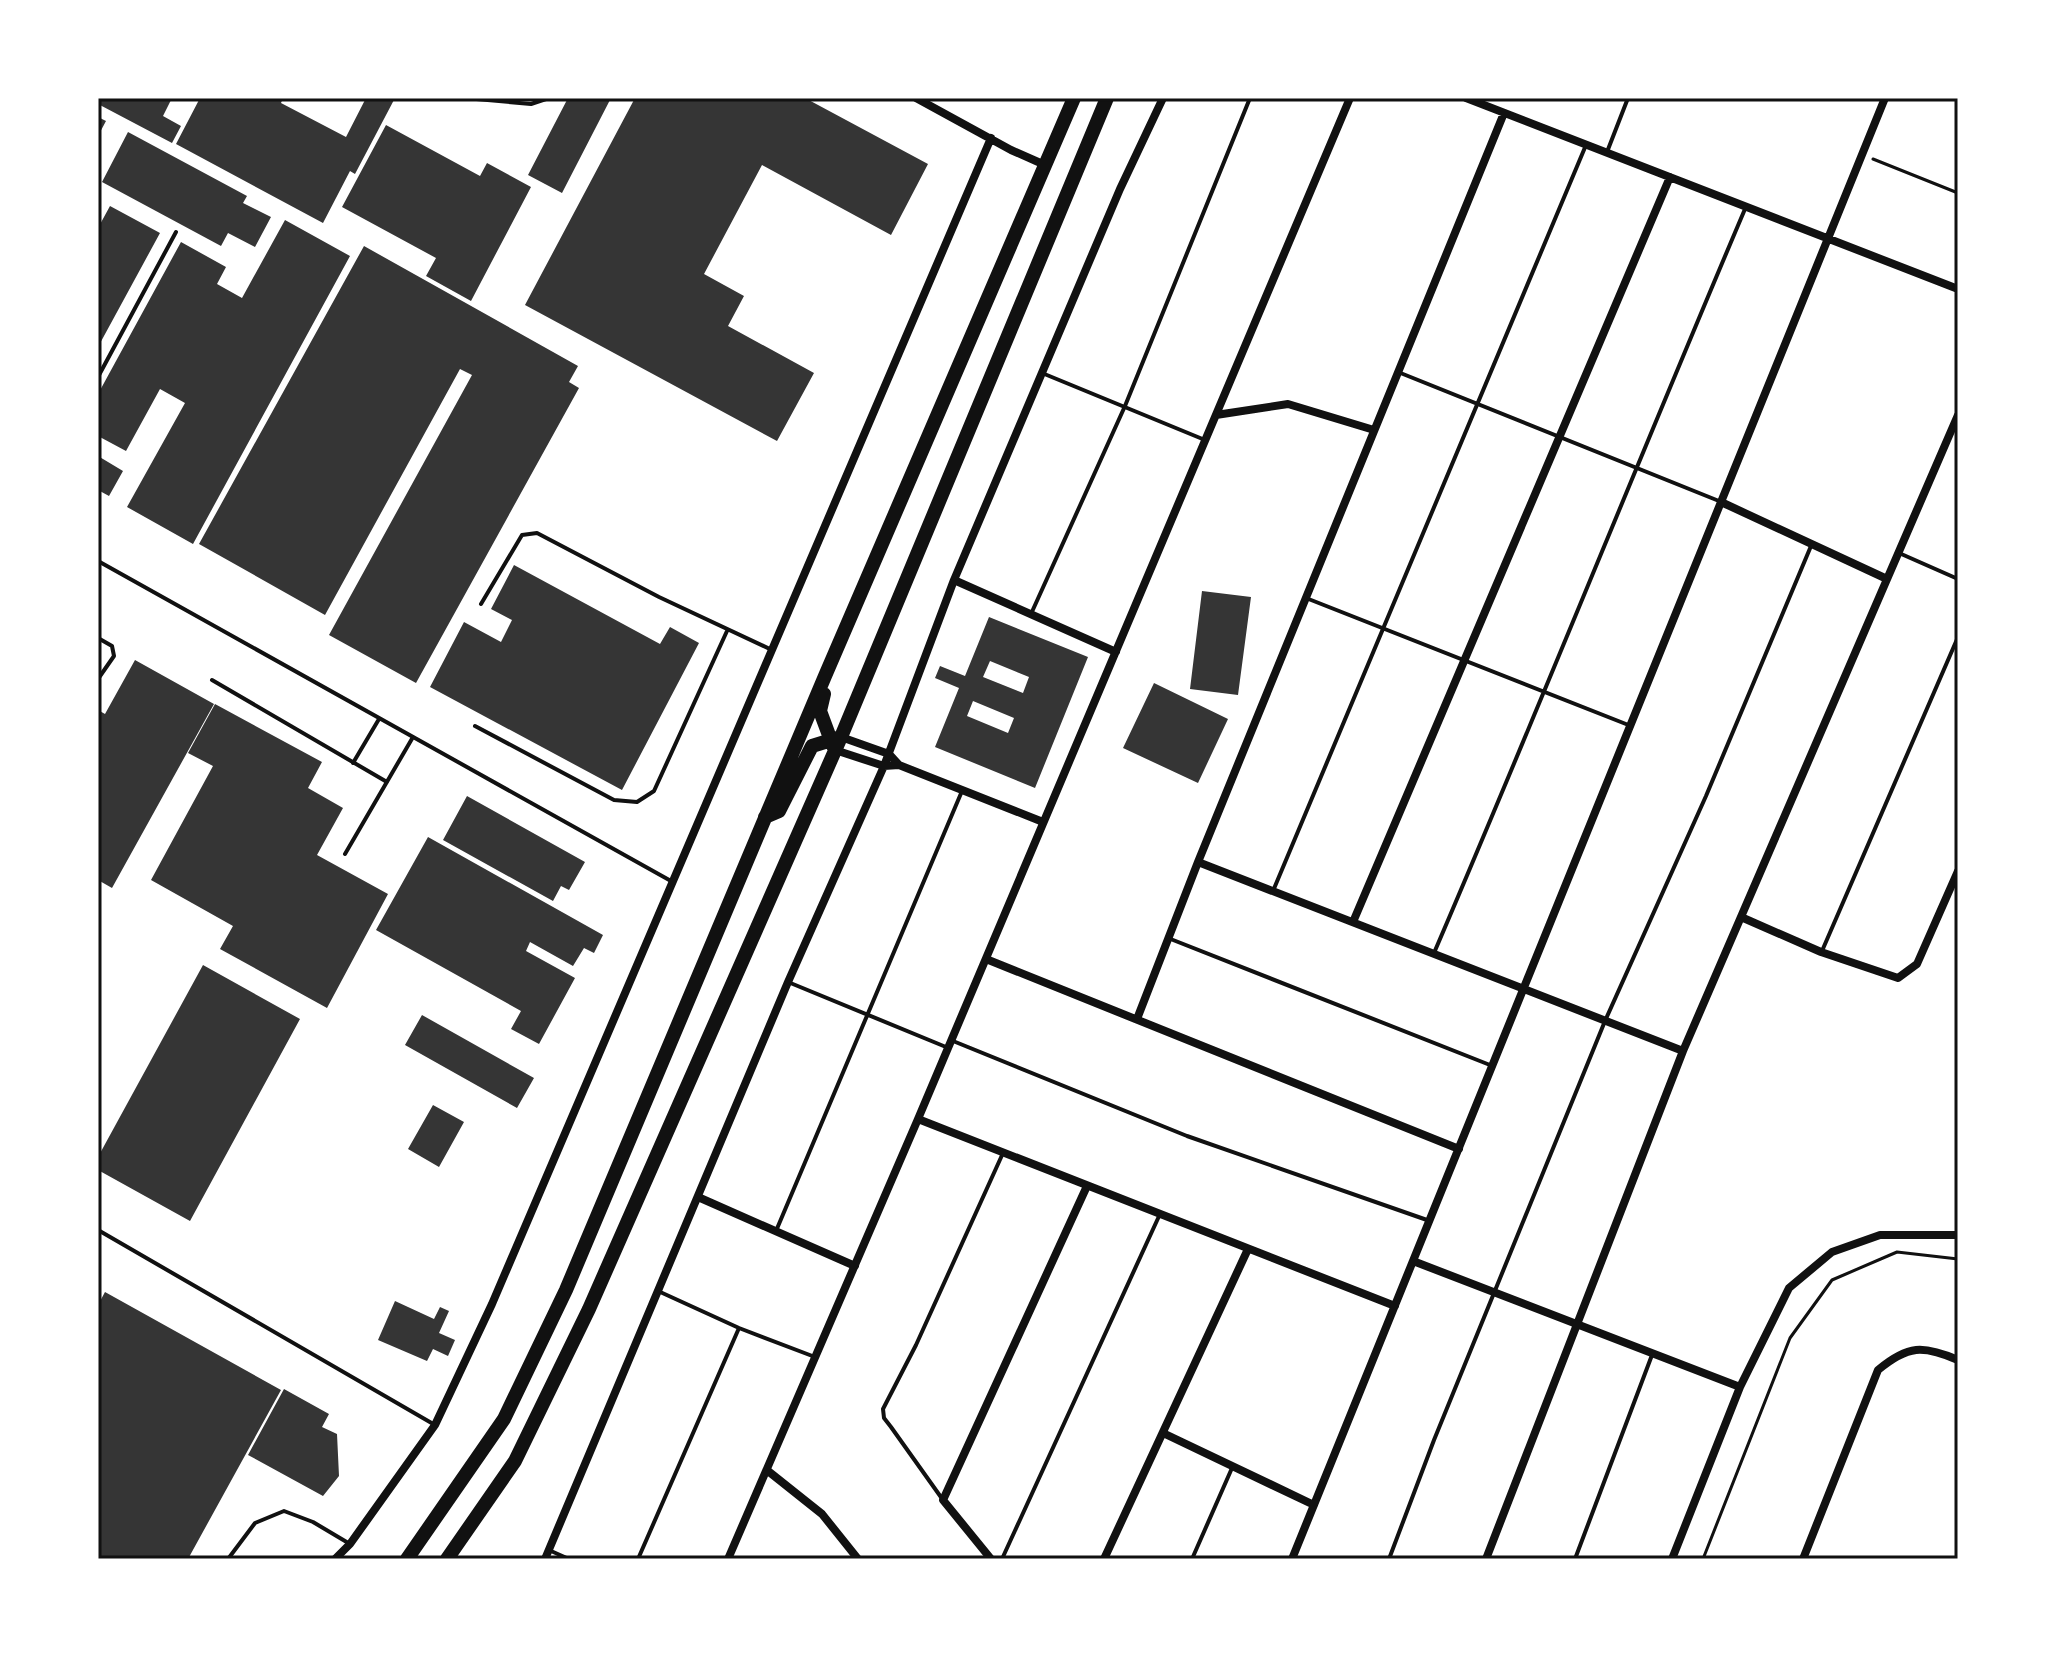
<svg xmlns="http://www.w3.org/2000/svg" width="2056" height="1657" font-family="Montserrat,sans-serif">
  <rect width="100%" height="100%" fill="#fff"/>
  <!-- building -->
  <path fill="#353535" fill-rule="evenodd" d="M98,98H172L163,116L181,126L172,143L98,104Z
    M200,98H283L281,103L346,137L366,98H395L355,174L350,171L323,223L176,144Z
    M568,98H611L562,193L528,175Z
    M635,98H805L928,164L891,235L762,165L704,274L744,296L728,326L814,373L777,441L525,305Z
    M98,117L106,121L98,136Z
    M386,125L480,176L487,163L531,187L471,301L426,276L436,258L342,207Z
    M128,132L247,196L243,203L271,217L255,247L228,233L221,246L102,182Z
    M110,206L160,233L98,347V228Z
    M285,220L350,256L193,544L127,507L185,403L160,389L126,451L98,436V394L181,242L226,267L217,284L242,298Z
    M364,246L578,366L569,382L579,388L416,683L329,635L472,375L460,369L325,615L199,544Z
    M98,456L123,471L109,496L98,490Z
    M514,565L660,644L670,627L699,643L622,790L430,687L464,622L501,642L512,620L491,609Z
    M1202,591L1251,597L1238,695L1190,689Z
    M989,617L1088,657L1035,788L935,747L959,688L935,678L940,666L965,676ZM990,661L1029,677L1023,693L983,677ZM973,701L1014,718L1008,733L967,716Z
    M135,660L214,704L112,888L98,880V710L105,714Z
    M1154,683L1228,719L1198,783L1123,748Z
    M215,704L322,762L308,788L343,808L317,855L388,894L327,1008L220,949L233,926L151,880L213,766L188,753Z
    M467,796L585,862L569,890L561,886L553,901L443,840Z
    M428,837L603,935L594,953L584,948L573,966L530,942L526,951L575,978L539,1044L511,1029L521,1011L376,930Z
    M203,965L300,1019L190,1221L98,1170V1157Z
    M422,1015L534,1078L517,1108L405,1045Z
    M433,1105L464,1122L439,1167L408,1149Z
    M105,1292L281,1390L188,1559H98V1305Z
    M395,1301L434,1319L440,1307L449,1311L439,1333L455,1340L448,1356L433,1349L427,1361L378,1340Z
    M284,1389L329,1414L322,1427L337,1434L339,1476L323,1496L248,1455Z"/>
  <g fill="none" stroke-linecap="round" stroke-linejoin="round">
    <!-- path -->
    <path stroke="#111" stroke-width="3" d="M1873,159L1958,193
      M1703,1559L1790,1338L1832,1280L1897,1252L1958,1259"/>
    <!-- service -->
    <path stroke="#111" stroke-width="4" d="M465,98L531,104L549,98
      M1607,152L1628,98
      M1398,372L1719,501
      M1042,373L1205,440
      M98,377L176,232
      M1899,553L1958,579
      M98,561L671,881
      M1306,598L1631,726
      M481,604L522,535L537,533L659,597L772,650
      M1031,614L1125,406L1250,98
      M98,638L112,646L114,656L98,679
      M212,680L387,782
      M475,726L614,800L637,802L654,791L727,631
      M353,763L379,719
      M345,854L413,737
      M1273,891L1586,145
      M1168,938L1490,1065
      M1822,951L1958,637
      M1434,953C1540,706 1640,456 1745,209
      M788,982L946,1047
      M953,1041L1187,1136L1427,1220
      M98,1230L435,1425
      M776,1231L962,791
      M658,1291L739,1328L815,1357
      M943,1500L891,1427L884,1418L883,1409L916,1345L1003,1153
      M551,1551L569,1559
      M228,1559L255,1523L284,1511L313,1522L350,1544
      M638,1559L739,1328
      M1002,1559L1160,1214
      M1192,1559L1232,1468
      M1389,1559L1434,1440L1605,1021L1706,796L1811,546
      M1575,1559L1652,1355"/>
    <!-- minor -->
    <path stroke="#111" stroke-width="8" d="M916,98L1011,150L1045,165
      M1466,98L1958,289
      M1216,415L1288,404L1374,430
      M1721,502L1887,579
      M954,580L1116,652
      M841,737L889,754L899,765L1043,822
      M835,750L884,766L899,765
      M1198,862L1683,1051
      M1741,917L1821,952L1898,978L1917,964L1958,871
      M1353,922L1670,177
      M986,959L1459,1149
      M1137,1019L1198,862L1504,113
      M918,1119L1395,1306
      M698,1197L855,1266
      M1413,1261L1740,1387
      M1163,1433L1314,1505
      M768,1471L822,1514L858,1559
      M335,1559L350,1544L435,1425L492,1304L991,138
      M545,1559L788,982L884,766L954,580L1120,189L1163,98
      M728,1559L918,1119L1350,98
      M991,1559L943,1500L1087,1186
      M1104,1559L1248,1249
      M1292,1559L1885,98
      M1486,1559L1683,1051L1958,415
      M1672,1559L1740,1387L1789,1288L1832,1252L1880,1235H1958
      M1803,1559L1878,1370C1908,1345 1923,1345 1958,1360"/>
    <!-- primary -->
    <path stroke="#111" stroke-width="14" d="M824,694L820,711L833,746
      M765,817L779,811L812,746L841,737
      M407,1559L504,1419L566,1290L825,676L1074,98
      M447,1559L515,1461L589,1309L841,737L1107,98"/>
  </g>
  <!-- border -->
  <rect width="2056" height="1657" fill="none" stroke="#ffffff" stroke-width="200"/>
  <rect x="100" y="100" width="1856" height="1457" fill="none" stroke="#111" stroke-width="3"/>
</svg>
